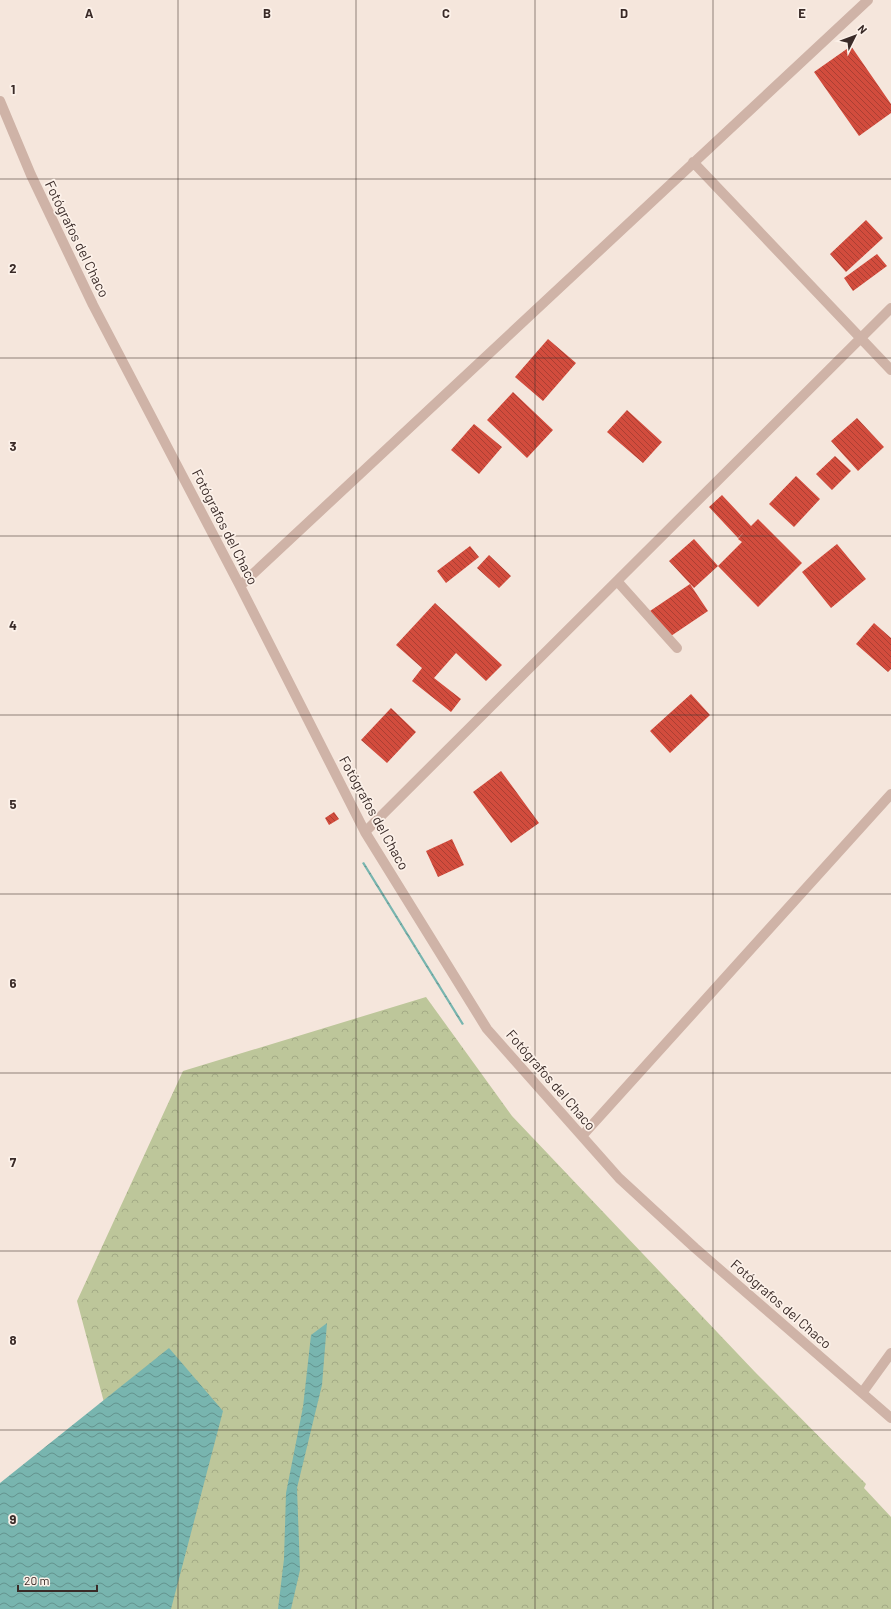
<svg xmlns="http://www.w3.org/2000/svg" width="891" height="1609" font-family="Barlow,sans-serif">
  <defs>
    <pattern id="forest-crowns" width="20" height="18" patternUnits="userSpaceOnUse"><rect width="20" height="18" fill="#bdc69a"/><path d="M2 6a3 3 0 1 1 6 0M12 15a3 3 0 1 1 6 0" fill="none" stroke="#a3aa85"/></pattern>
    <pattern id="water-waves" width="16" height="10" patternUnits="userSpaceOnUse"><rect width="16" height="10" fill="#78b5af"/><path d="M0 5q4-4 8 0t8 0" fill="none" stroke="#63938e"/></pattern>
    <pattern id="building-back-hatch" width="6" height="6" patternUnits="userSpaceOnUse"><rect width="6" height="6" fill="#d24c3d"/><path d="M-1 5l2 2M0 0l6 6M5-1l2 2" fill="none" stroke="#ab3f33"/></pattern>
  </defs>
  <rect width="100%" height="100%" fill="#f5e6dc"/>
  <!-- forest -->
  <path fill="url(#forest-crowns)" d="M426,997L512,1116L755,1372L866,1484L864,1488L891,1517V1609H159L77,1301L183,1071Z"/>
  <!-- water -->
  <path fill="url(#water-waves)" d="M364,862L464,1024L462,1025L362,863Z
    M327,1323L322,1385L297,1488L300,1570L291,1609H278L284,1559L286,1493L303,1407L311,1335Z
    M169,1348L223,1411L171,1609H0V1483Z"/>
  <!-- building -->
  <path fill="url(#building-back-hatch)" d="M851,46L891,104V113L859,136L814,72Z
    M866,220L883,238L846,272L830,254Z
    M877,254L887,266L853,291L844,278Z
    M548,339L576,363L543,401L515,377Z
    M513,392L553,430L527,458L487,420Z
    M627,410L662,442L643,463L607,432Z
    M857,418L884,447L858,471L831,441Z
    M474,424L502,447L479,474L451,450Z
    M835,456L851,471L832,490L816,474Z
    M796,476L820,499L794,527L769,504Z
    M722,495L751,526L758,519L802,563L758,607L718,566L742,542L738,539L744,532L738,538L709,507Z
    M694,539L718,566L694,588L669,561Z
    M837,544L866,579L831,608L802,572Z
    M470,546L479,557L446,583L437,571Z
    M489,555L511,576L499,588L477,568Z
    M690,584L708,611L668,638L650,611Z
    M435,603L502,665L486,681L456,653L434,678L461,699L451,712L412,681L422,668L396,645Z
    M874,623L891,638V669L888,672L856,644Z
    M691,694L710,715L670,753L650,731Z
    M391,708L416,732L387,763L361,740Z
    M501,771L539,823L511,843L473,792Z
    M334,812L339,819L329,825L325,818Z
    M452,839L464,865L438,877L426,851Z"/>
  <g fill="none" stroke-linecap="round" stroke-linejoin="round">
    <!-- minor -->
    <path stroke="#cfb3a7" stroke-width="10" d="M0,101L31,175L93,305L240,586L365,832L487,1029L619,1178L695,1248L891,1418
      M693,162L891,370
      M617,581L677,648
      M240,586L868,0
      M365,832L891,308
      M582,1136L891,794
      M862,1393L891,1353"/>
  </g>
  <!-- grid -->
  <path fill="none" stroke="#3a2b28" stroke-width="1" stroke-opacity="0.55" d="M178,0V1609M356,0V1609M535,0V1609M713,0V1609M0,179H891M0,358H891M0,536H891M0,715H891M0,894H891M0,1073H891M0,1251H891M0,1430H891"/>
  <g text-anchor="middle" stroke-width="3.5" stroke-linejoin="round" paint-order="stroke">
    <!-- street labels -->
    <g font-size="14" fill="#3a2b28" stroke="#fcf1e9">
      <text transform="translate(77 239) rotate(64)" y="5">Fotógrafos del Chaco</text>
      <text transform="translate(225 527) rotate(63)" y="5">Fotógrafos del Chaco</text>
      <text transform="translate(374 813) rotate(61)" y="5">Fotógrafos del Chaco</text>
      <text transform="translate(551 1080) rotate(49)" y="5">Fotógrafos del Chaco</text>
      <text transform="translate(781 1304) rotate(41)" y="5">Fotógrafos del Chaco</text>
    </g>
  </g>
  <g font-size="13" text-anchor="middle" font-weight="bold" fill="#3a2b28" stroke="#fcf1e9" stroke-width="3.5" stroke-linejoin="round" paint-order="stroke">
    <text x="89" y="18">A</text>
    <text x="267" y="18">B</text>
    <text x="446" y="18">C</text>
    <text x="624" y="18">D</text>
    <text x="802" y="18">E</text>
    <text x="13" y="94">1</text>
    <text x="13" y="273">2</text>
    <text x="13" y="451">3</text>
    <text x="13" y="630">4</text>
    <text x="13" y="809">5</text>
    <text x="13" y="988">6</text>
    <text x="13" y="1167">7</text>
    <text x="13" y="1345">8</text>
    <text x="13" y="1524">9</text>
  </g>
  <!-- north arrow -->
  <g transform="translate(855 36) rotate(48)" stroke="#fcf1e9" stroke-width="3" paint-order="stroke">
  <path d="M0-3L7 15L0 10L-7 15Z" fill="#3a2b28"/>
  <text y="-6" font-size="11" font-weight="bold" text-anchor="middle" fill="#3a2b28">N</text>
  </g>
  <!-- scale -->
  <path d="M18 1585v6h79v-6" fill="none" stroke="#3a2b28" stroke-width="2"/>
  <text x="24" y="1585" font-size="12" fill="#3a2b28" stroke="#fcf1e9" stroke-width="3" paint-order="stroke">20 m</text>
</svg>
